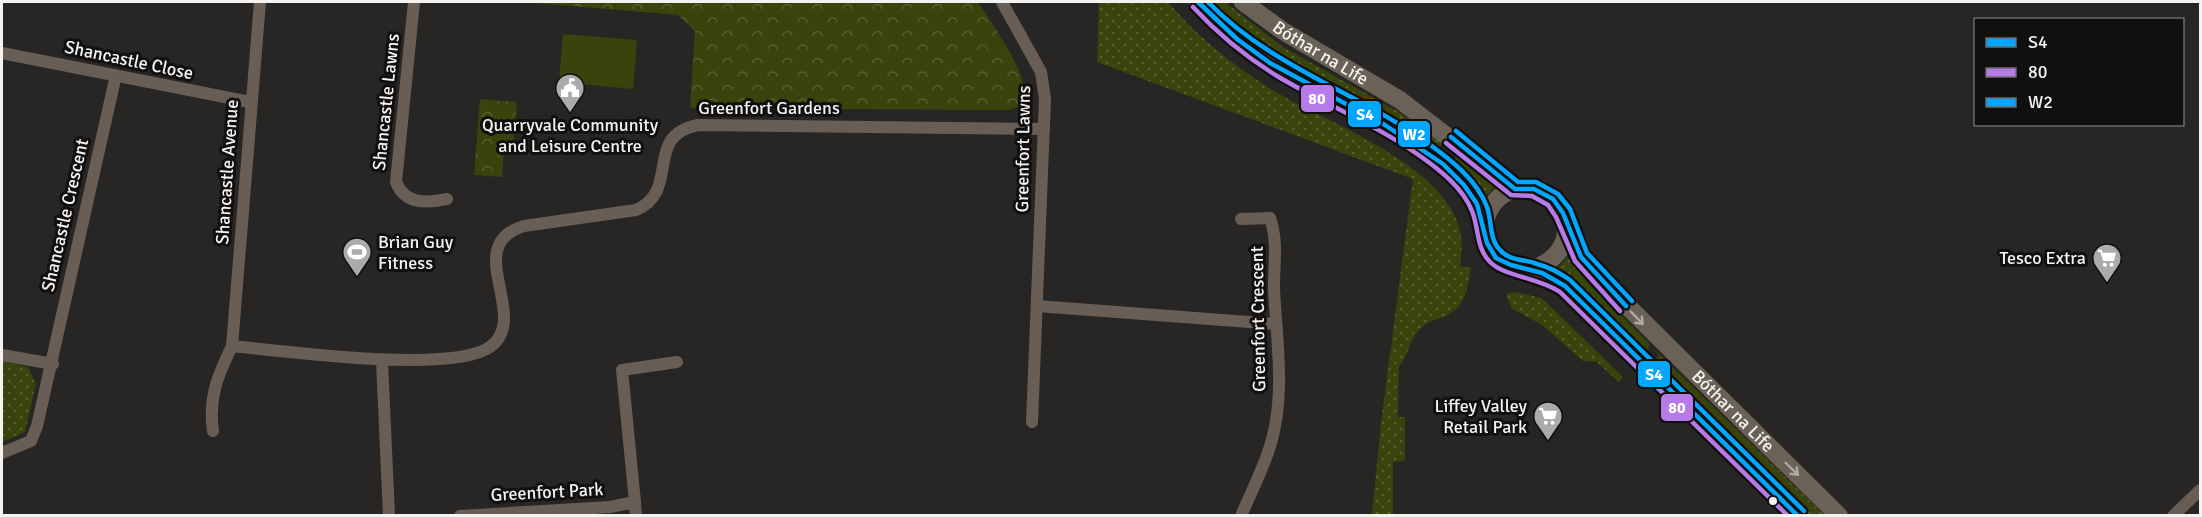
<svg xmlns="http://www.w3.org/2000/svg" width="2202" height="517" font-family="Signika,sans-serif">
  <defs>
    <pattern id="grass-dots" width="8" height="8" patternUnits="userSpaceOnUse" patternTransform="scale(1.5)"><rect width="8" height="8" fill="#38440c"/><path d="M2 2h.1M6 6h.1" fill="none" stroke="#555f30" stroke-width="1.8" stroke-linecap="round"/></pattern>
    <pattern id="park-crowns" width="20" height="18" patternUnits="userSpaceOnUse" patternTransform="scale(1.5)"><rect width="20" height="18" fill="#38440c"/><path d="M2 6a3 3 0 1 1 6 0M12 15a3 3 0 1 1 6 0" fill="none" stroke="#555f30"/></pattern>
  </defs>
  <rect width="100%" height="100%" fill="#282624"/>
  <!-- grass -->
  <path fill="url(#grass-dots)" d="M1099,2H1168C1196,36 1232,64 1269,88C1323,121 1433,160 1457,221C1463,236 1462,250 1460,266L1471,268C1467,290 1466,308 1443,317C1434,320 1426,323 1419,330C1408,341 1409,356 1399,366L1398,417H1405V461L1393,462V515H1372L1381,423L1413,179L1097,62Z
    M1209,2H1225L1283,47L1397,111L1444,143L1437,149C1364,97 1272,68 1209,2Z
    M1458,155L1495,187L1483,199L1452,163Z
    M1568,257L1586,281L1649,343L1648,356L1555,270Z
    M1515,292L1541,298L1547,303L1623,377L1619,382L1597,362L1583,361L1541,324L1512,309L1506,294Z
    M1654,349L1824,515H1810L1654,362L1659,356Z
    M2,361L28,367L36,384L25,432L2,442Z"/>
  <!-- park -->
  <path fill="url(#park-crowns)" d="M524,2H978C989,20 1056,108 1006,110L690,108L695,31L678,15Z
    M480,99L517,102L513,150L504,149L502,177L474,175Z"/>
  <!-- pitch -->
  <path fill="#38440c" d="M563,34L637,40L633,89L559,82Z"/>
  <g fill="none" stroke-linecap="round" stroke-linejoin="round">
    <!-- street -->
    <path stroke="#685e55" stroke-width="12" d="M414,2L396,182C405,205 427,203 447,199
      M1002,2L1041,72L1045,99L1032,422
      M2,53L250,102
      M1241,219L1270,218C1278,240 1274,263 1274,287C1276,338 1286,392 1271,443C1264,468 1251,492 1241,516
      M1037,306L1276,324
      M232,346C284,351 451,374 490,347C532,317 460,245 524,226L636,210C682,190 642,136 698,125L1044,129
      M2,355L53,364
      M382,361L389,516
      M213,431C208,398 218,375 232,346L260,2
      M2,453L31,441L37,426L116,75
      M635,502L636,516
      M460,516L610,507L635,502L622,370L677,362
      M2173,516L2200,490"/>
    <!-- secondary -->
    <g stroke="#6a6157" stroke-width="18">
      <path d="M1198,2C1223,29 1250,51 1282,70C1335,102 1395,124 1443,164C1456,175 1474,193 1480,210C1485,224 1483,241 1492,253C1503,267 1517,266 1533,270C1545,274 1555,279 1565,286L1799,516"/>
      <path id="s1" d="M1243,2L1283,31L1400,100L1515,189"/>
      <path id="s2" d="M1484,228C1486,212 1494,198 1509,191C1557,170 1565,228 1581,256C1585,262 1590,268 1595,274L1839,516"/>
      <path d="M1530,270C1552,263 1568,248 1566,224"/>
    </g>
    <!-- bus-1 casing -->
    <g stroke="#11100e" stroke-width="9">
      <path id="bus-1" d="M1198,2L1237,39L1270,63L1385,125L1443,164L1464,185L1477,204L1487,243L1496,258L1511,265L1542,273L1565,286L1798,516
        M1451,137L1515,189H1534L1553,199L1563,213L1581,257L1626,306"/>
    </g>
    <!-- bus-2 casing -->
    <g stroke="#11100e" stroke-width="9">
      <path id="bus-2" d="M1193,7C1218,34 1246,57 1277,76C1324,104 1375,124 1420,156C1440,170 1463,188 1472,211C1479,228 1476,248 1490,262C1505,277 1538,277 1560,292L1788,516
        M1446,143L1511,195L1532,196L1548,205L1556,217L1575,261L1620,311"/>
    </g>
    <!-- bus-3 casing -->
    <g stroke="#11100e" stroke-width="9">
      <path id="bus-3" d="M1208,2C1271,67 1357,92 1429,144C1451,160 1477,180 1487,207C1492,221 1489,239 1500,250C1509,261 1525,259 1537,264C1549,267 1560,273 1570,280L1804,511
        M1456,131L1518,182H1536L1558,194L1570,209L1587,253L1632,301"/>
    </g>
    <!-- bus-1 -->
    <use href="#bus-1" stroke="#00a6ff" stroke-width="4.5"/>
    <!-- bus-2 -->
    <use href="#bus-2" stroke="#b67be9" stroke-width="4.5"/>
    <!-- bus-3 -->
    <use href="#bus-3" stroke="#00a6ff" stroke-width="4.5"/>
  </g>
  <!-- one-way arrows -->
  <defs><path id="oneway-shaft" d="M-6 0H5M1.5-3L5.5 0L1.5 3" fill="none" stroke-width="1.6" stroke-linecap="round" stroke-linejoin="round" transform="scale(1.5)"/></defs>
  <g stroke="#b0aaa4">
    <use href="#oneway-shaft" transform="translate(1637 318) rotate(46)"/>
    <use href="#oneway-shaft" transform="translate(1792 469) rotate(44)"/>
  </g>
  <!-- icons -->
  <defs>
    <g id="civic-pin" transform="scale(1.5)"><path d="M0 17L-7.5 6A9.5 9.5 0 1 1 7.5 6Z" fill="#adaba9" stroke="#11100e"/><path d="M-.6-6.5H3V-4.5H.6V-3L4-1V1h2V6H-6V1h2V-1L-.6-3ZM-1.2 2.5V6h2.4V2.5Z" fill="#fff"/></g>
    <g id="stadium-pin" transform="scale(1.5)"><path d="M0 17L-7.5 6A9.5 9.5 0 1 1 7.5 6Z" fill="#adaba9" stroke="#11100e"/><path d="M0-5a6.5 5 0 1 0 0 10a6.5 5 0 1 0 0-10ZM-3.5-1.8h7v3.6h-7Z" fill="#fff"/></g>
    <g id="supermarket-pin" transform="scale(1.5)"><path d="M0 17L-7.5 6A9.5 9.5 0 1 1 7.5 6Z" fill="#adaba9" stroke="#11100e"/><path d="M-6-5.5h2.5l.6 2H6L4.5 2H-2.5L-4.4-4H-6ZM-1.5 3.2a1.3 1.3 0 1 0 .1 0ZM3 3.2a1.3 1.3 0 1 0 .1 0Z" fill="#fff"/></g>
  </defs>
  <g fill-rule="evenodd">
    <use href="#civic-pin" x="570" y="88"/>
    <use href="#stadium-pin" x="357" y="252"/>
    <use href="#supermarket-pin" x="2107" y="258"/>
    <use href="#supermarket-pin" x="1548" y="416"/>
  </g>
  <!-- markers -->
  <circle fill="#f5f3f1" stroke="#11100e" stroke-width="2" cx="1773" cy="501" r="5"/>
  <g text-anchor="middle" stroke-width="6" stroke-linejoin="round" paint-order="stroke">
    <!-- street labels -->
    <g font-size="18" fill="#f5f3f1" stroke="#11100e">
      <text dy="6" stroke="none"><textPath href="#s1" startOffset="93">Bóthar na Life</textPath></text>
      <text transform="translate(129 60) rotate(12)" y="6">Shancastle Close</text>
      <text transform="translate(386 102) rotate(-84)" y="6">Shancastle Lawns</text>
      <text x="769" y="114">Greenfort Gardens</text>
      <text transform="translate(1023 149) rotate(-89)" y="6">Greenfort Lawns</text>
      <text transform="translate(227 172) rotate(-86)" y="6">Shancastle Avenue</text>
      <text transform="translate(65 215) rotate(-77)" y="6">Shancastle Crescent</text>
      <text transform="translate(1258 319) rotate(-91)" y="6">Greenfort Crescent</text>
      <text dy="6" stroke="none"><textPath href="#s2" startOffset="376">Bóthar na Life</textPath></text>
      <text transform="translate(547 492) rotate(-3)" y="6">Greenfort Park</text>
    </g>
    <!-- poi labels -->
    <g font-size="18" fill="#f5f3f1" stroke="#11100e" text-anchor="end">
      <text x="570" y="131" text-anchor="middle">Quarryvale Community<tspan x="570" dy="21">and Leisure Centre</tspan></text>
      <text x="378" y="248" text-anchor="start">Brian Guy<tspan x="378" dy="21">Fitness</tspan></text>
      <text x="2086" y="264">Tesco Extra</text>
      <text x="1527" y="412">Liffey Valley<tspan x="1527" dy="21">Retail Park</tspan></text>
    </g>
  </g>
  <g stroke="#11100e" stroke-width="2">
    <rect x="1300" y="84" width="35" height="29" rx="6" fill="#b67be9"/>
    <rect x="1347" y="100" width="35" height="28" rx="6" fill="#00a6ff"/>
    <rect x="1397" y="120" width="34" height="28" rx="6" fill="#00a6ff"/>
    <rect x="1637" y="360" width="34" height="28" rx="6" fill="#00a6ff"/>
    <rect x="1660" y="393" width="34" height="29" rx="6" fill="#b67be9"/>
  </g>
  <g font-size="16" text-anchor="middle" font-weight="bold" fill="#fff">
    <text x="1317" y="104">80</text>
    <text x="1365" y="120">S4</text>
    <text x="1414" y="140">W2</text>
    <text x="1654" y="380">S4</text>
    <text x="1677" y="413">80</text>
  </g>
  <!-- border -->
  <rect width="2202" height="517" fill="none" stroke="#f5f3f1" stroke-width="6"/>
  <!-- legend -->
  <rect x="1974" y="18" width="210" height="108" fill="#11100e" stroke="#6c6b69" stroke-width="1.5"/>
  <rect x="1986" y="38" width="30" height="9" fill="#00a6ff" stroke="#6c6b69" stroke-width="1.5"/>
  <text x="2028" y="48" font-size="18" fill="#f5f3f1">S4</text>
  <rect x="1986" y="68" width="30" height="9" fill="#b67be9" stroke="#6c6b69" stroke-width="1.5"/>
  <text x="2028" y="78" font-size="18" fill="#f5f3f1">80</text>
  <rect x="1986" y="98" width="30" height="9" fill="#00a6ff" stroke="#6c6b69" stroke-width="1.5"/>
  <text x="2028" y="108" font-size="18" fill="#f5f3f1">W2</text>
</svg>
